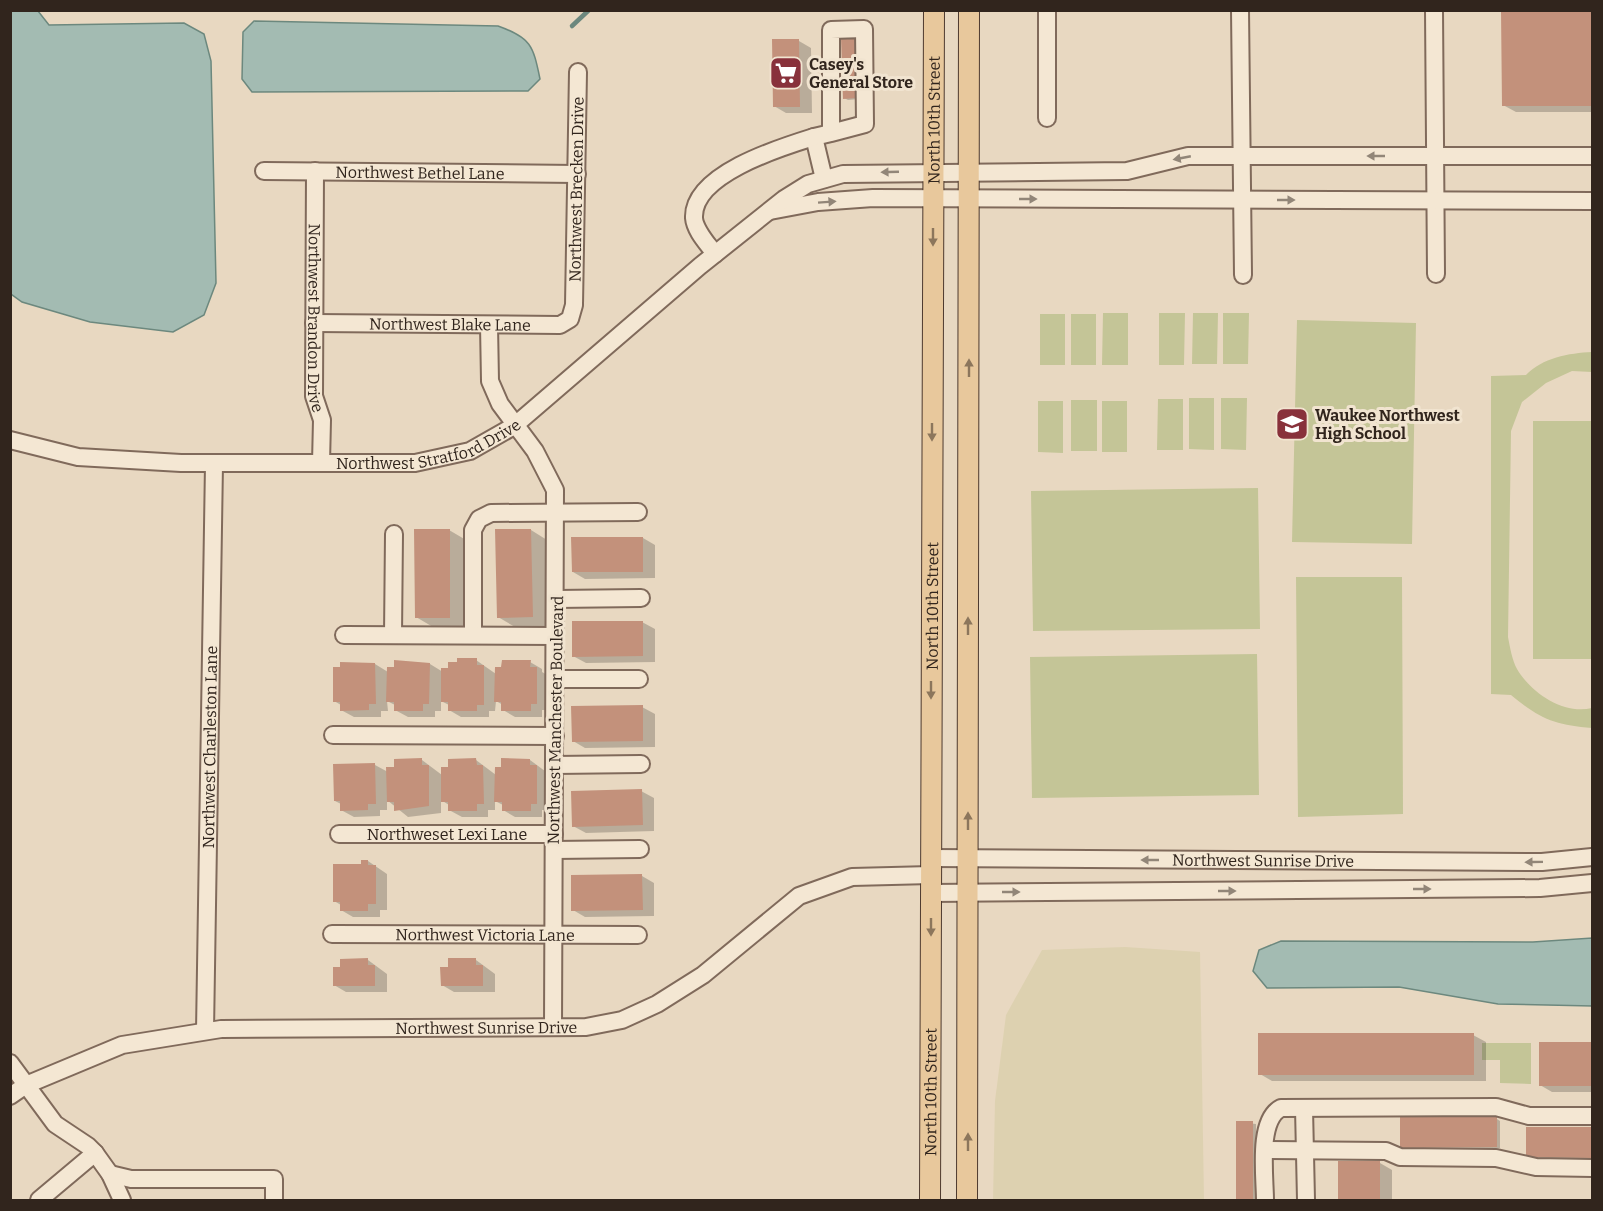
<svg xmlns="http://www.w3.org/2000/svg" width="1603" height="1211" font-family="Bitter,serif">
  <rect width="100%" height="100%" fill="#e8d8c1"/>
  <!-- farmland -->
  <path fill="#ddd1b0" d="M1125,947L1200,952L1204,1200H993L995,1101L1006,1015L1042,950Z"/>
  <!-- green -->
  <path fill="#c4c597" d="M1103,313H1128V365H1102Z
    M1159,313H1185L1184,365H1159Z
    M1193,313H1218L1217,364H1192Z
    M1223,313H1249L1248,364H1223Z
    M1040,314H1065V365H1040Z
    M1071,314H1096V365H1071Z
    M1297,320L1416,323L1412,544L1292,542Z
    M1592,352V372L1572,371L1546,383L1522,402L1511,431L1508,637C1510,647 1512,660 1517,669C1531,693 1564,715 1592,708V728C1555,725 1540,719 1511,695L1491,694V376L1526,375C1542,358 1569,353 1592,352Z
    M1189,398H1214V450L1189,449Z
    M1221,398H1247L1246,450L1221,449Z
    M1158,399H1183V450H1157Z
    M1071,400H1097V451H1071Z
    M1038,401H1063V453L1038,452Z
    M1102,401H1127V452H1102Z
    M1533,421H1592V659H1533Z
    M1258,488L1260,629L1033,631L1031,491Z
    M1296,577H1402L1403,814L1298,817Z
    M1257,654L1259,795L1032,798L1030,657Z
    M1482,1043H1531V1084L1500,1083V1060H1482Z"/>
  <!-- water -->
  <path fill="#a3bbb2" stroke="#6c887e" stroke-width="1.5" d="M10,11H38L49,25L184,23L204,34L211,61L216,283L204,315L173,332L90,322L22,302L11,294Z
    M254,21L498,26C531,38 533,45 540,79L528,91L252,92L242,79L243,32Z
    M1592,938V1006L1498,1004L1399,987L1267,988L1253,971L1259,950L1281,941L1533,942Z"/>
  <!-- shadow -->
  <path fill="#0003" d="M1503,10H1592V112H1516L1503,105Z
    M855,39L858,41L859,99L848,100L844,98Z
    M774,41H799L811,48L812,113H786L774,106Z
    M449,530L466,540V626L433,627L416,617Z
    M531,530L547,540L549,626L515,627L498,617Z
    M643,538L655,545V578L585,579L573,572Z
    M642,622L655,629V662L586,663L573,656Z
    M476,660L496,674L530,662L542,669V672L549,676V710H542V717H515L503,710V705L496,701L495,711H489V717H461L449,710V705L441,701V711H435V717H408L395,710V705L387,701L388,711H381V717H354L341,710V705L334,701L375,664L388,672L430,664L443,672Z
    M642,707L655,714V747L585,748L573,741Z
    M422,760L442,775L476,760L496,775L503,769V760H530L549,774V810H542V817H515L503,810V805L495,801V810H488V817H462L449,810V805L441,800V813L408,817L387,800V810H380V816L354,817L341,810V804L335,801L375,765L388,772Z
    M641,791L654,798V831L586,833L573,826Z
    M368,861L387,874V910H380V917H353L341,910V905L334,901Z
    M642,876L654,883V916L585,917L573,910Z
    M368,960L387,974V992H346L334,985Z
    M476,960L495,974V992H454L442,985L449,968Z
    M1473,1035L1486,1042V1081H1272L1260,1074Z
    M1540,1044H1592V1092H1552L1540,1085Z
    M1497,1119L1500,1121V1148L1402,1147Z
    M1238,1122L1256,1124V1200H1238Z
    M1527,1128H1592V1159L1530,1158L1527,1156Z
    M1339,1163H1380L1392,1170V1200H1339Z"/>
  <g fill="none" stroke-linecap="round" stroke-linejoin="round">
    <!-- stream -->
    <path stroke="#6c887e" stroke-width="4.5" d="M572,26L589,10"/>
  </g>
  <!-- building -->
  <path fill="#c3917b" d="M1501,10H1592V106H1502Z
    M841,38H855L856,98L843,99Z
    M772,39H799L800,107H773Z
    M414,529H450V618H415Z
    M495,529H531L533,617L497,618Z
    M571,537H643V572H572Z
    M572,621H643V656L572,657Z
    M457,658H477V665H484V705H477V711H448V702H441V668H448V662H457Z
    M394,660L430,663L429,704H423V711H394V702H386L387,667H394Z
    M502,660H531L530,667H537V704H531V711H501V702H494L495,667H501Z
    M340,662L375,663L376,704H369V710L340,711V702H333V667H340Z
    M643,705V741L572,742L571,706Z
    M422,758V765H429V806L394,811V802H387L386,767H394V759Z
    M476,758L477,765H483L484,804H477V811H448V802H441V767H448V759Z
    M501,758L530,759V765H537V804H531V811H502V802H494L495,767H501Z
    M375,763L376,804H368V810L340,811V801H334L333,764Z
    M642,789L643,825L572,827L571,791Z
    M361,860H368V865H376V904H368V911H340V902H333V864H361Z
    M642,874L643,910L571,911V875Z
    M368,958V965H375V986H333V967H340V959Z
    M448,958H476V965H483V986H441L440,967H448Z
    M1258,1033H1474V1075H1258Z
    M1539,1042H1592V1086H1539Z
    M1400,1117H1497V1147L1400,1148Z
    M1236,1121H1253V1200H1236Z
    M1526,1127H1592V1158L1526,1157Z
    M1338,1161H1380V1200H1338Z"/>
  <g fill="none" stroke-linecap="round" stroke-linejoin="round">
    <!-- minor casing -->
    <g stroke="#806a5b" stroke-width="20">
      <g id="minor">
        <path d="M1047,10V118"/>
        <path d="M1240,10L1243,275"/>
        <path d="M1434,10L1436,274"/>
        <path id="s1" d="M264,171L577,174"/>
        <path id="s2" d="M315,171L314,396L322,420L321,463"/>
        <path d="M824,179L814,137L831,133V30L864,29L865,124L831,133"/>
        <path d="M770,211L818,202L873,198L1592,201"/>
        <path d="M715,254C708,244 695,231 694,218C692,174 782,147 814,137"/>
        <path id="s3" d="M314,323L560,325L570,319L574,305L578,72"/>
        <path d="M489,325L490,381L500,404L535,451L555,490L553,1027"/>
        <path id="s4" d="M10,440L78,457L181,463H415L470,451L514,426L700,266L784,199L808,184L843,174L1127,171L1188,156H1592"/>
        <path d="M556,599L641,598"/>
        <path d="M473,634V530L479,519L491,513L638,512"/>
        <path d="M344,635L555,636"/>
        <path d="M393,635L394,534"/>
        <path d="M556,679H639"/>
        <path d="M333,735L555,736"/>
        <path d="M555,765L641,764"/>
        <path id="s5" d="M339,834H554"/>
        <path d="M554,850L640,849"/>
        <path id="s6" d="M931,858L1542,862L1592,857"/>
        <path d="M931,893L1540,888L1592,883"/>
        <path id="s7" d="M332,934L638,935"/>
        <path id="s8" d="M205,1031L214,464"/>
        <path d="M10,1063L55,1124L88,1146L95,1153L110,1174L122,1200"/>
        <path id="s9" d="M10,1096L26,1085L122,1045L221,1029L586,1027L622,1020L657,1004L703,975L799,896L852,877L931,875"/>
        <path d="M1304,1108L1306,1200"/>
        <path d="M1265,1150L1386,1151L1400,1157L1496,1158L1536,1167L1592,1168"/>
        <path d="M110,1174L131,1179H274V1200"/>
        <path d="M39,1200L95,1153"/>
        <path d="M1265,1200C1265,1177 1257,1120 1281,1108L1496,1107L1529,1116H1592"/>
      </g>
    </g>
    <!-- major casing -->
    <g stroke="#4e3a2f" stroke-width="22">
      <g id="major">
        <path id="s10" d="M930,1200L934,10"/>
        <path d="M967,1200L969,10"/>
      </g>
    </g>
    <!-- minor -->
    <use href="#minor" stroke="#f4e7d3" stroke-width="16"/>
    <!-- major -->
    <use href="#major" stroke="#e8c89c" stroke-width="20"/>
  </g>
  <!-- one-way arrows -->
  <defs><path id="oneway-solid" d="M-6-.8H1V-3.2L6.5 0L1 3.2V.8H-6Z" transform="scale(1.5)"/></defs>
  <g fill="#928678">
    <use href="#oneway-solid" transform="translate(1376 156) rotate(180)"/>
    <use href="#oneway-solid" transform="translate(1182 158) rotate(169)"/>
    <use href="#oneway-solid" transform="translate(890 172) rotate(178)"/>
    <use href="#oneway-solid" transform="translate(1028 199)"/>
    <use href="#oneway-solid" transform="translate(1286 200)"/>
    <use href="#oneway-solid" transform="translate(827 202) rotate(-4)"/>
    <use href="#oneway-solid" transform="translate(1150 860) rotate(-180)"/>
    <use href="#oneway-solid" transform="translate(1534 862) rotate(179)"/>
    <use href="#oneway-solid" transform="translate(1422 889)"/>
    <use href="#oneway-solid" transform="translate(1227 891)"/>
    <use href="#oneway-solid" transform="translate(1011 892)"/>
  </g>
  <g fill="#8c765c">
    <use href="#oneway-solid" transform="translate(933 237) rotate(90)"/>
    <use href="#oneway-solid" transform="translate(969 368) rotate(-90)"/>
    <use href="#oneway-solid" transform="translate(932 432) rotate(90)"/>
    <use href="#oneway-solid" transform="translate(968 626) rotate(-90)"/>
    <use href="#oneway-solid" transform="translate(931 690) rotate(90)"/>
    <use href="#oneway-solid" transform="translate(968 821) rotate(-90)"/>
    <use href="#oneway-solid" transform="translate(931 927) rotate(90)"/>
    <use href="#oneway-solid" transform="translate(968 1142) rotate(-90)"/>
  </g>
  <!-- icons -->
  <defs>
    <g id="supermarket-square" transform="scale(1.725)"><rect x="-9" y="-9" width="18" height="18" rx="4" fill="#88313b" stroke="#f1e4d0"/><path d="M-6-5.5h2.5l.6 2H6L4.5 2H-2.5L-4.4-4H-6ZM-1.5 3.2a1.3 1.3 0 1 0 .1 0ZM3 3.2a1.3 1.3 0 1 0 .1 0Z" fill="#fff"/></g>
    <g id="school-square" transform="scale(1.725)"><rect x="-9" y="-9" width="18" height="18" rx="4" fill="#88313b" stroke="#f1e4d0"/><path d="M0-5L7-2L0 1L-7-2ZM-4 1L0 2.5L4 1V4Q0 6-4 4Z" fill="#fff"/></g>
  </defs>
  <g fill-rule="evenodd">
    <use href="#supermarket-square" x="786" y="73"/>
    <use href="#school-square" x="1292" y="424"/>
  </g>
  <g text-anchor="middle" stroke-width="6" stroke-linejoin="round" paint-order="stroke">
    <!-- poi labels -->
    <g font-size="16" font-weight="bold" fill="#31251d" stroke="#f1e4d0" text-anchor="start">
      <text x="809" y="70">Casey's<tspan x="809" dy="18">General Store</tspan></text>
      <text x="1315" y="421">Waukee Northwest<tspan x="1315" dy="18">High School</tspan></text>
    </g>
    <!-- street labels -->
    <g font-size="16" fill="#31251d" stroke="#f1e4d0">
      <text dy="6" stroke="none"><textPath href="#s10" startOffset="1080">North 10th Street</textPath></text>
      <text dy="6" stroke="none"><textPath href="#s1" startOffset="156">Northwest Bethel Lane</textPath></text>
      <text dy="6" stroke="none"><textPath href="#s3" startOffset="388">Northwest Brecken Drive</textPath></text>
      <text dy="6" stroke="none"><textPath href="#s2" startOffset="147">Northwest Brandon Drive</textPath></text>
      <text dy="6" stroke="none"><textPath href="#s3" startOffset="136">Northwest Blake Lane</textPath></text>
      <text dy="6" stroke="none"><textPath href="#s4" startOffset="424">Northwest Stratford Drive</textPath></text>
      <text dy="6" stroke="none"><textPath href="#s10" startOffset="594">North 10th Street</textPath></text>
      <text transform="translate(555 720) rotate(-89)" y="6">Northwest Manchester Boulevard</text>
      <text dy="6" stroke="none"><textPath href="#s8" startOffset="284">Northwest Charleston Lane</textPath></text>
      <text dy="6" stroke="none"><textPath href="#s5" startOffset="108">Northweset Lexi Lane</textPath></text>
      <text dy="6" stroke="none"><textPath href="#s6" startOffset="332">Northwest Sunrise Drive</textPath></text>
      <text dy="6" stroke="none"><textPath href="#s7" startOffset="153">Northwest Victoria Lane</textPath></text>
      <text dy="6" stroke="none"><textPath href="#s9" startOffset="489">Northwest Sunrise Drive</textPath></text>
      <text dy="6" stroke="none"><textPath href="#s10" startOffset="108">North 10th Street</textPath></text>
    </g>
  </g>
  <!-- border -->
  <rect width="1603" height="1211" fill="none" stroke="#31251d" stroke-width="24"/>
</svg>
